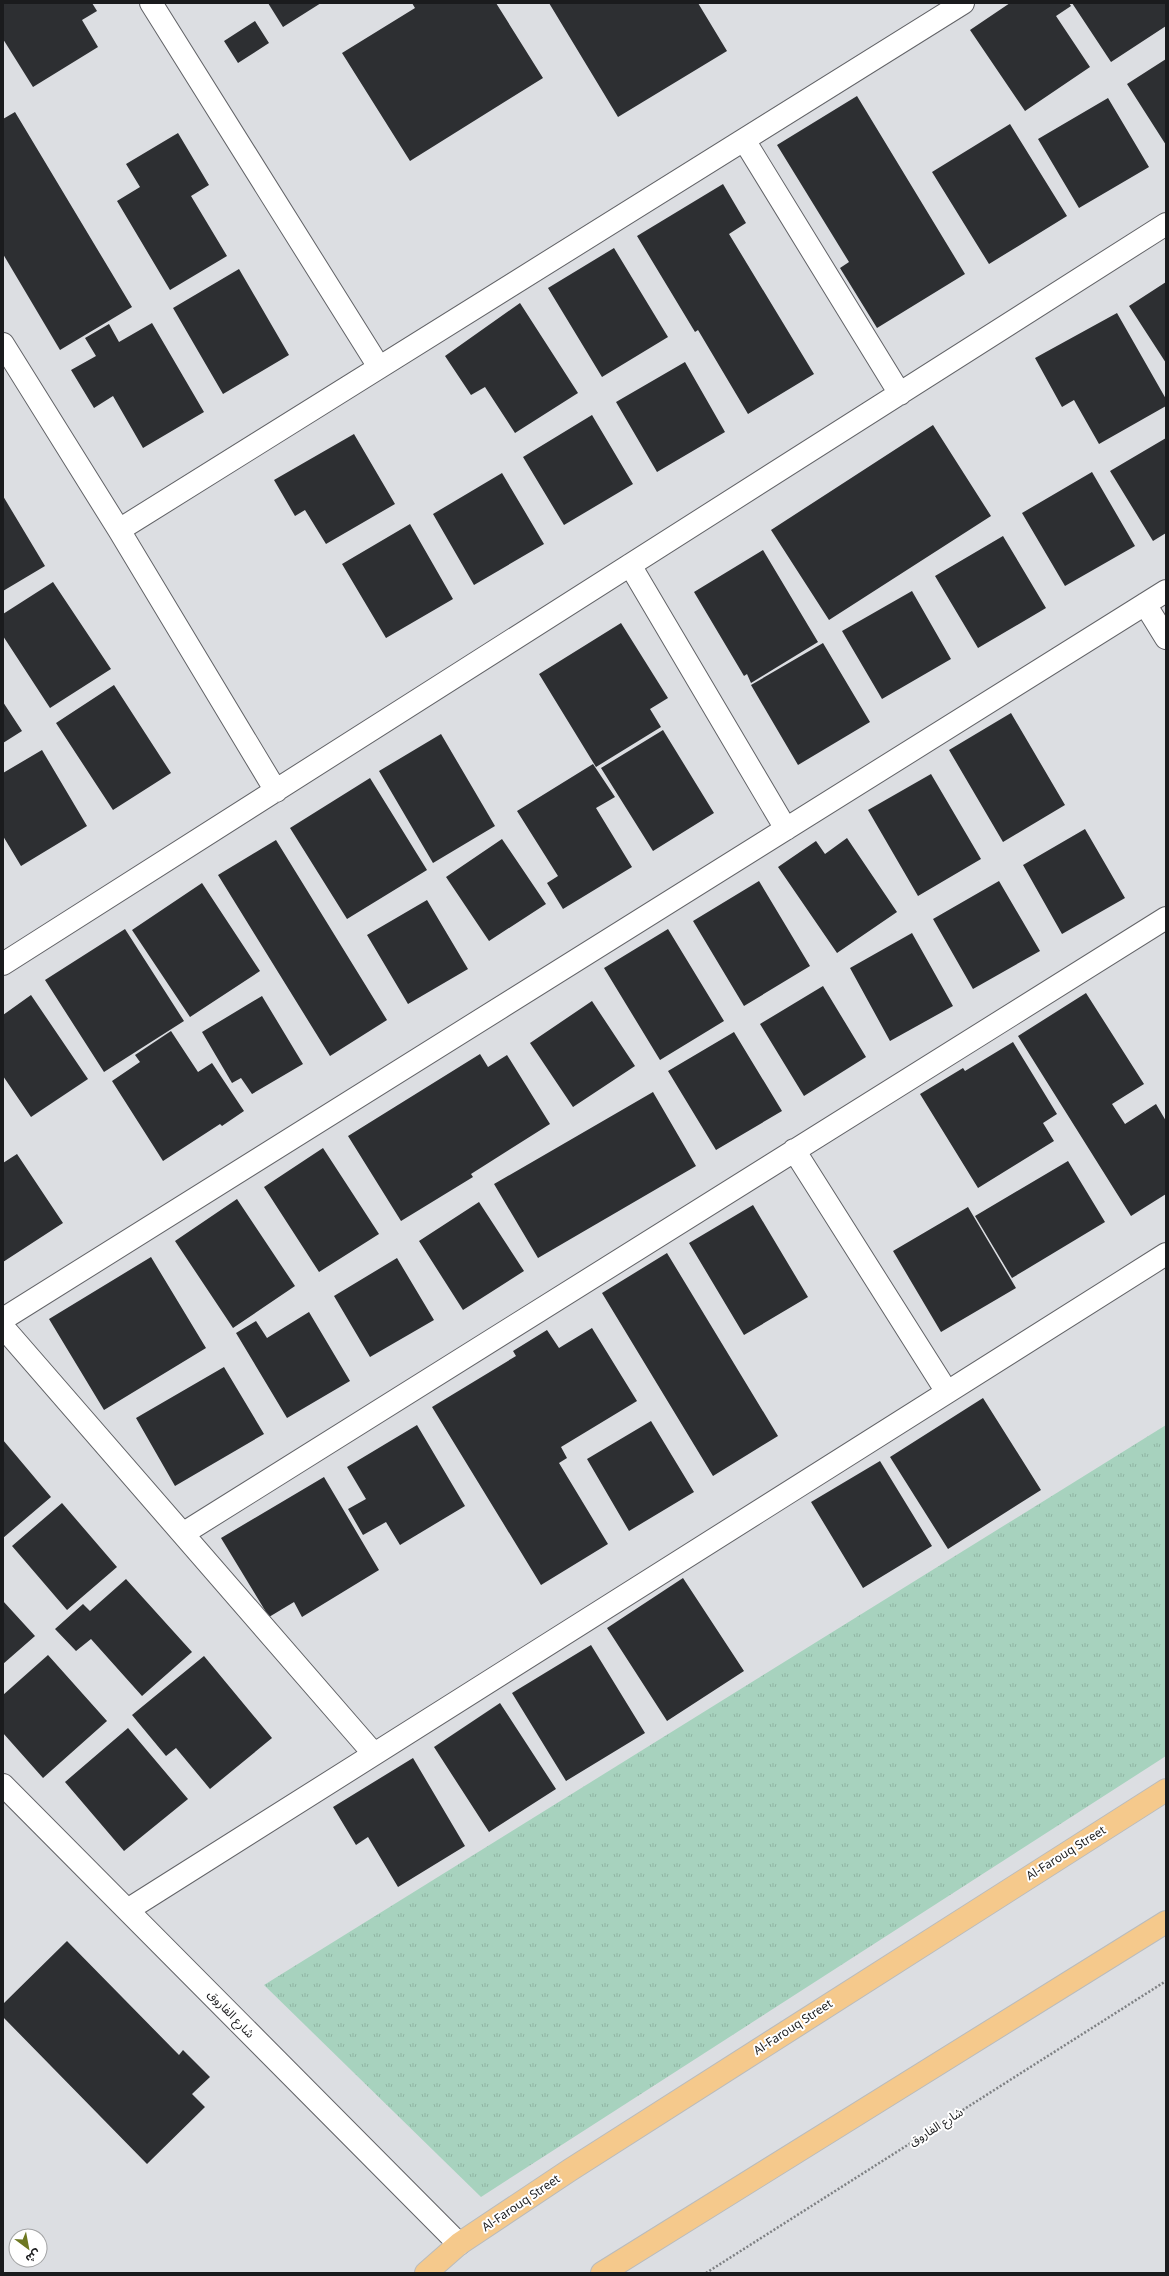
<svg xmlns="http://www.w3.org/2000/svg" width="1169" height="2276" font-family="Georgia,'Noto Sans Arabic',serif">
  <defs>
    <pattern id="grass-tufts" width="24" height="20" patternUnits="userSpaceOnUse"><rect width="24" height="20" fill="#a7d2be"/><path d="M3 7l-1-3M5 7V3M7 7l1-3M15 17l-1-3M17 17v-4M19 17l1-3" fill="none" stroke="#8fb4a3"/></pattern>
  </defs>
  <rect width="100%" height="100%" fill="#dcdee2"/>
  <!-- grass -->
  <path fill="url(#grass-tufts)" d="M1166,1425V1756L481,2197L264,1985Z"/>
  <!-- building -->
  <path fill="#2d2f32" d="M3,3H92L97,11L82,20L98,47L33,87L3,39Z
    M268,3H321L283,27Z
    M412,3H496L543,78L410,161L342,53L415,8Z
    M549,3H698L727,51L618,117Z
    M1010,3H1069L1071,6L1056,16L1090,67L1025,111L970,30Z
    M1072,3H1166V26L1111,62Z
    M255,21L269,43L238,63L224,41Z
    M1166,59V145L1127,84Z
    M857,96L965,274L877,328L840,268L849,262L777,145Z
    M1108,98L1149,167L1079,208L1038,139Z
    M15,112L132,307L60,350L3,254V119Z
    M1010,124L1067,216L989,264L932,172Z
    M178,133L209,185L191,196L227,256L170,290L117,201L140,187L126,164Z
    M723,184L746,223L729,234L814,374L748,414L698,330L695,332L637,236Z
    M614,248L668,337L602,377L548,288Z
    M239,269L289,355L223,394L173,308Z
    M1166,282V363L1129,306Z
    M520,303L578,393L515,433L485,387L471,395L445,356Z
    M1117,313L1166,399V406L1099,444L1074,400L1062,407L1035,358Z
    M152,323L204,412L143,448L113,396L94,408L71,370L96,356L85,338L109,324L119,342Z
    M685,362L725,432L657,472L616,402Z
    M592,415L633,484L564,525L523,457Z
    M933,425L991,516L829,620L771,530Z
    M354,434L395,504L326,544L305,510L295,516L274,480Z
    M1166,438V533L1153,541L1110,471Z
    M1092,472L1135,546L1065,586L1022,513Z
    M502,473L544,544L474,585L433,514Z
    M3,496L45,566L3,591Z
    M410,524L453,599L386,638L342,564Z
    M1003,536L1046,608L978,648L935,576Z
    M763,550L818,642L751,683L747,674L744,676L694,592Z
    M53,582L111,669L50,708L3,636V614Z
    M912,591L951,659L882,699L842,631Z
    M621,623L668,698L650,709L661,727L596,767L539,674Z
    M823,643L870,722L798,765L751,685Z
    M114,685L171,773L113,810L56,723Z
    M3,702L22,731L3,743Z
    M1011,713L1065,805L1003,842L949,750Z
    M663,730L714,813L653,851L601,768Z
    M441,734L495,826L433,863L379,771Z
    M42,750L87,826L21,866L3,836V773Z
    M593,764L615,797L596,808L632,867L563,909L547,883L558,876L517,811Z
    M931,774L981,859L918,896L868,810Z
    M370,778L427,870L347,919L290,828Z
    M1085,829L1125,898L1062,934L1023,865Z
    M847,838L897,912L837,953L778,867L816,841L825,854Z
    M502,839L546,904L489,941L446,877Z
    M276,840L387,1020L330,1056L218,875Z
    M759,881L810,966L744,1006L693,921Z
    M999,881L1040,951L973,989L933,919Z
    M202,883L260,971L190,1017L132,930Z
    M427,900L468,969L408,1004L367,935Z
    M125,929L184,1021L104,1072L45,980Z
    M668,929L724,1021L660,1060L604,968Z
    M912,933L953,1006L890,1041L850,968Z
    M823,986L866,1057L804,1096L760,1024Z
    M1086,993L1144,1084L1112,1104L1125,1124L1156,1104L1166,1121V1194L1131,1216L1018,1036Z
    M31,995L88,1079L31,1117L3,1076V1015Z
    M262,996L303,1064L252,1094L241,1078L232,1083L202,1032Z
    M592,1001L635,1066L573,1107L530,1043Z
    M171,1031L198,1072L212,1063L244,1111L222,1126L220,1124L163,1161L112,1081L140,1062L135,1055Z
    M734,1032L782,1111L716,1150L668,1071Z
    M1013,1042L1057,1114L1043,1123L1054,1141L978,1188L920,1094L963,1068L965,1071Z
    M480,1054L488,1067L507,1055L550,1124L471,1174L473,1177L401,1221L348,1136Z
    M653,1092L696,1166L538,1258L494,1184Z
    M323,1148L379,1234L319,1272L264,1187Z
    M17,1154L63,1223L3,1262V1163Z
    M1068,1161L1105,1222L1012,1278L975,1216Z
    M237,1199L295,1286L233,1328L175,1241Z
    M479,1202L524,1271L463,1310L419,1241Z
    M753,1205L808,1297L744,1335L689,1243Z
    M968,1207L1016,1288L941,1332L893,1251Z
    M667,1253L778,1436L713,1476L602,1293Z
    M151,1257L206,1348L104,1410L49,1319Z
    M397,1258L434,1320L370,1357L334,1296Z
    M309,1312L350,1381L287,1418L236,1333L256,1321L267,1338Z
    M592,1328L637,1401L561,1447L567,1458L559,1463L608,1544L541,1585L432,1407L516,1356L513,1351L547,1330L559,1348Z
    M224,1367L264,1434L175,1486L136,1418Z
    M983,1398L1041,1490L948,1549L890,1457Z
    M651,1421L694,1492L629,1531L587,1459Z
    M417,1425L465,1506L400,1545L386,1522L363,1535L348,1509L366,1499L347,1467Z
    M3,1440L51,1497L3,1538Z
    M880,1461L932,1546L863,1588L811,1502Z
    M324,1477L379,1570L302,1617L294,1602L269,1617L221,1538Z
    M62,1503L117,1567L67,1610L12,1546Z
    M683,1578L744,1671L667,1721L607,1628Z
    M126,1579L192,1652L142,1696L91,1639L76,1651L55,1629L83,1604L90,1611Z
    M3,1601L35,1636L3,1664Z
    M591,1645L645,1733L566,1781L512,1693Z
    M48,1655L107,1721L43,1778L3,1733V1695Z
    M204,1656L272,1738L210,1789L176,1748L166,1756L132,1715Z
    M500,1703L556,1789L489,1832L434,1747Z
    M128,1728L188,1799L124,1851L65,1782Z
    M413,1758L465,1846L398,1887L368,1837L356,1845L333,1807Z
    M67,1941L179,2055L183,2050L210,2077L192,2094L205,2107L147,2164L3,2017V2004Z"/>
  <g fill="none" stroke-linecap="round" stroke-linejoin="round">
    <!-- minor casing -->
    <g stroke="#626367" stroke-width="24">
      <path id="minor" d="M151,3L379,367
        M744,140L900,394
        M3,344L119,530L276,791
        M119,530L963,3
        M630,565L786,829
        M1145,604L1166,638
        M3,964L1166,224
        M794,1150L947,1392
        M3,1319L1166,591
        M3,1327L374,1754
        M184,1533L1166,918
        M129,1909L1166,1254"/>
    </g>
    <!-- secondary casing -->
    <g stroke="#626367" stroke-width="24">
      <path id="secondary" d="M3,1785L459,2244"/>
    </g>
    <!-- primary casing -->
    <g stroke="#babbbb" stroke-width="24">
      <path id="primary" d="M426,2273L459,2244L570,2170L1166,1790
        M602,2273L1166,1922"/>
    </g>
    <!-- path -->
    <path stroke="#7e8083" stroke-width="2.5" stroke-dasharray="2 2" stroke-linecap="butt" d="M706,2273L1166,1981"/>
    <!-- minor -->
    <use href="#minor" stroke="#fff" stroke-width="22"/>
    <!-- secondary -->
    <use href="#secondary" stroke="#fff" stroke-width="22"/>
    <!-- primary -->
    <use href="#primary" stroke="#f5c98c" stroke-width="22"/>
  </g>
  <g text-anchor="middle" stroke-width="4" stroke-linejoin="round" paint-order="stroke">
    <!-- street labels -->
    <g font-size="12" fill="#1a1b1d" stroke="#fff">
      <text transform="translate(1066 1853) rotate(-32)" y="4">Al-Farouq Street</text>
      <text transform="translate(231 2014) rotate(46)" y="4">شارع الفاروق</text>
      <text transform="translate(793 2027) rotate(-33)" y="4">Al-Farouq Street</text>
      <text transform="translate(936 2127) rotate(-32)" y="4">شارع الفاروق</text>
      <text transform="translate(521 2203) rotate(-34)" y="4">Al-Farouq Street</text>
    </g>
  </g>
  <!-- border -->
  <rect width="1169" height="2276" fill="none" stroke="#1a1b1d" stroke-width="8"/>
  <!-- north arrow -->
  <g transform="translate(28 2248) rotate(148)"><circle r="19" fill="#ffffff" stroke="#a3a4a5"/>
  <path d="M0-3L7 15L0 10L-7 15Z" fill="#6e7822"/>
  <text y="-6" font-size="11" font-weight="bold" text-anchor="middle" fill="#1a1b1d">ش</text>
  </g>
</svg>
